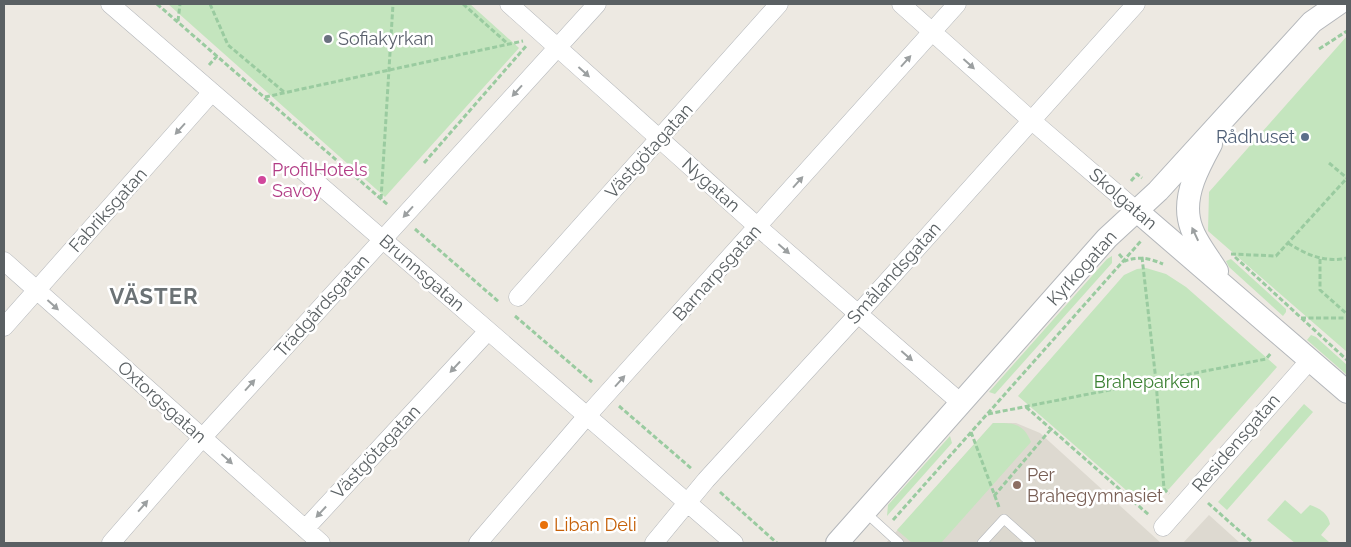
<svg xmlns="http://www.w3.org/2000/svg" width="1351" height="547" font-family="Raleway,sans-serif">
  <rect width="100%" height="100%" fill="#ede9e2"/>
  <!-- education -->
  <path fill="#ddd9d0" d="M993,423H1016L1040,433L1161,543H886Z
    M1209,515L1240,543H1183Z"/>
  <!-- green -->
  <path fill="#c4e5be" d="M168,4H470L519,48L385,197Z
    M1347,36V352L1208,231L1209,192Z
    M1112,256V263L995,394L989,392L1107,259Z
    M1231,259L1286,309V312L1283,316L1229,267L1226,261Z
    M1146,268L1166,274L1186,287L1277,367L1169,489C1158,495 1146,500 1134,497L1018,396L1124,275L1137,269Z
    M1311,335L1316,337L1347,365V375L1307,340Z
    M1304,404L1313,412L1227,510L1218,502Z
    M993,423C1012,423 1023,422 1031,442L941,543H912L897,530Z
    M950,436L952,443L887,516L888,505Z
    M1285,500L1301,514L1310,505C1320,508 1328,514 1330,524L1321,535L1329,542L1327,543H1295L1267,520Z"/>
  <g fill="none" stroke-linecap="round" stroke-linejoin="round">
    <!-- service casing -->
    <g stroke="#b3b6ba" stroke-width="10">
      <path id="service" d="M865,512L899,543
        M982,543L1004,519L1031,543"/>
    </g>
    <!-- minor casing -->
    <g stroke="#b3b6ba" stroke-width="19">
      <path id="minor" d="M110,4L734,543
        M509,4L758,227L961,403
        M901,4L1031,120L1137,211
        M4,261L321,543
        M518,297L779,4
        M4,327L212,92
        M1163,527L1310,360
        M305,529L488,331
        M111,543L202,438L597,4
        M478,543L586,417L957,4
        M654,543L706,480L858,314L1136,4"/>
    </g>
    <!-- tertiary casing -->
    <g stroke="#b3b6ba" stroke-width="24">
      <path id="tertiary" d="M1211,144C1199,166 1184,193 1189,219C1192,237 1207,255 1217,271
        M1137,211L1347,392
        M837,543L1107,238L1158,191L1312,22L1338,4"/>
    </g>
    <!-- path -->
    <path stroke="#9acba0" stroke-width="3" stroke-dasharray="5 2.5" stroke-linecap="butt" d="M157,4L388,205
      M210,4L228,45L284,92
      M463,4L508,44
      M178,21L180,4
      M1319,49L1347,31
      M209,65L217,56
      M265,97L523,41
      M424,163L527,45
      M1329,163L1347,178
      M1131,181L1137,174L1142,178
      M381,199L393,4
      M415,229L499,302
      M1288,243C1307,255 1325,263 1347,258
      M1119,254L1125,261C1139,256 1149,258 1163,264
      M1231,254L1276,256L1347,178
      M1142,257L1156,381L1164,489L1169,494
      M1235,257L1347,360
      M1320,259V290L1347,314
      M515,316L592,382
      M1301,318H1347
      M619,406L692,469
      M1026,407L1149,515
      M988,414L1266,359L1271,353
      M971,432L999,507
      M720,492L777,543
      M994,496L1051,429
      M1208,503L1253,543
      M893,520L1141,241"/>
    <!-- service -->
    <use href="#service" stroke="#fff" stroke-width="9"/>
    <!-- minor -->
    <use href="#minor" stroke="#fff" stroke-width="18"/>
    <!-- tertiary -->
    <use href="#tertiary" stroke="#fff" stroke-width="22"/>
  </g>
  <!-- one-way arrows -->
  <defs><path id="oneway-solid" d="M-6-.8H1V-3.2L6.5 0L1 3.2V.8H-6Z" transform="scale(1.25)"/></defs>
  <g fill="#9ca0a1">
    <use href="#oneway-solid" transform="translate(906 61) rotate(-48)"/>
    <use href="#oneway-solid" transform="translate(969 64) rotate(42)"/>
    <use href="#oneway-solid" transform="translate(584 72) rotate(42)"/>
    <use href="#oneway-solid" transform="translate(517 91) rotate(132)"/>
    <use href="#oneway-solid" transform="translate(180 129) rotate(132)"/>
    <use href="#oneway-solid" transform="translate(798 182) rotate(-48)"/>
    <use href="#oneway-solid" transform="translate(408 212) rotate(132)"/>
    <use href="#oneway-solid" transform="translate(1195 234) rotate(-115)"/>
    <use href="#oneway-solid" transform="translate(784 249) rotate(41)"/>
    <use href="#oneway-solid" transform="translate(53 305) rotate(42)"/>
    <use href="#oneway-solid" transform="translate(907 356) rotate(41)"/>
    <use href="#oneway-solid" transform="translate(455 367) rotate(133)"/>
    <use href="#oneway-solid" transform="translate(620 381) rotate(-48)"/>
    <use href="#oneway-solid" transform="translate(250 385) rotate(-48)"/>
    <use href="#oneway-solid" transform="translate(227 459) rotate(42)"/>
    <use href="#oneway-solid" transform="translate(143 506) rotate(-49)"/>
    <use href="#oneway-solid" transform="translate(321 512) rotate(133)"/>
  </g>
  <!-- markers -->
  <circle fill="#6b7280" stroke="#fff" stroke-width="2" cx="328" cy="39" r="5"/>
  <circle fill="#5c6f8a" stroke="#fff" stroke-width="2" cx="1305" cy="137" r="5"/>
  <circle fill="#d1479c" stroke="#fff" stroke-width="2" cx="262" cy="180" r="5"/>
  <circle fill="#8d6e63" stroke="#fff" stroke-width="2" cx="1017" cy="485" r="5"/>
  <circle fill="#e8710a" stroke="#fff" stroke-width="2" cx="544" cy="525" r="5"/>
  <g text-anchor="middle" stroke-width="5" stroke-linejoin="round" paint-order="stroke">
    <!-- worship labels -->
    <g font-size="18" fill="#5b616d" stroke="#fff" text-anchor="start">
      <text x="338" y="45">Sofiakyrkan</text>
    </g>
    <!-- service labels -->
    <g font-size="18" fill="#4e5e75" stroke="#fff" text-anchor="end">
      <text x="1295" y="143">Rådhuset</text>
    </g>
    <!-- street labels -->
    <g font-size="18" fill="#5a6063" stroke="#fff">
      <text transform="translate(649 151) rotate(-48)" y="6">Västgötagatan</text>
      <text transform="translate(711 185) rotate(42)" y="6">Nygatan</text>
      <text transform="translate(1123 199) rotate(41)" y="6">Skolgatan</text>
      <text transform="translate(108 210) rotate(-48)" y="6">Fabriksgatan</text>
      <text transform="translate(1082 268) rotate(-48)" y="6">Kyrkogatan</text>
      <text transform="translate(422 273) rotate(41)" y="6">Brunnsgatan</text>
      <text transform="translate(717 273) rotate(-48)" y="6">Barnarpsgatan</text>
      <text transform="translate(894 273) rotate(-48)" y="6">Smålandsgatan</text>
      <text transform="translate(322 306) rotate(-48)" y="6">Trädgårdsgatan</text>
      <text transform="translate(162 402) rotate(42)" y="6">Oxtorgsgatan</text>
      <text transform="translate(1236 443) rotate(-49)" y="6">Residensgatan</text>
      <text transform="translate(376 452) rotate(-47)" y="6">Västgötagatan</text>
    </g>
    <!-- hotel labels -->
    <g font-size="18" fill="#b23c85" stroke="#fff" text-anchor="start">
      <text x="272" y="176">ProfilHotels<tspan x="272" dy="21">Savoy</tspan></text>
    </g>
    <!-- park labels -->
    <g font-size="18" fill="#3c8133" stroke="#fff">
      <text x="1147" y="388">Braheparken</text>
    </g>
    <!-- education labels -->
    <g font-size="18" fill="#785e54" stroke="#fff" text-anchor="start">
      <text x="1027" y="481">Per<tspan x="1027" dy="21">Brahegymnasiet</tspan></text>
    </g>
    <!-- food labels -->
    <g font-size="18" fill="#c56008" stroke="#fff" text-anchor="start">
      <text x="554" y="531">Liban Deli</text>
    </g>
    <!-- district labels -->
    <g font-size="22" font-weight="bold" letter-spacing="1" fill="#6b7275" stroke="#fff">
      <text x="154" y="304">VÄSTER</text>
    </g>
  </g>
  <!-- border -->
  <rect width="1351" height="547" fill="none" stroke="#5a6063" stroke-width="10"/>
</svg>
